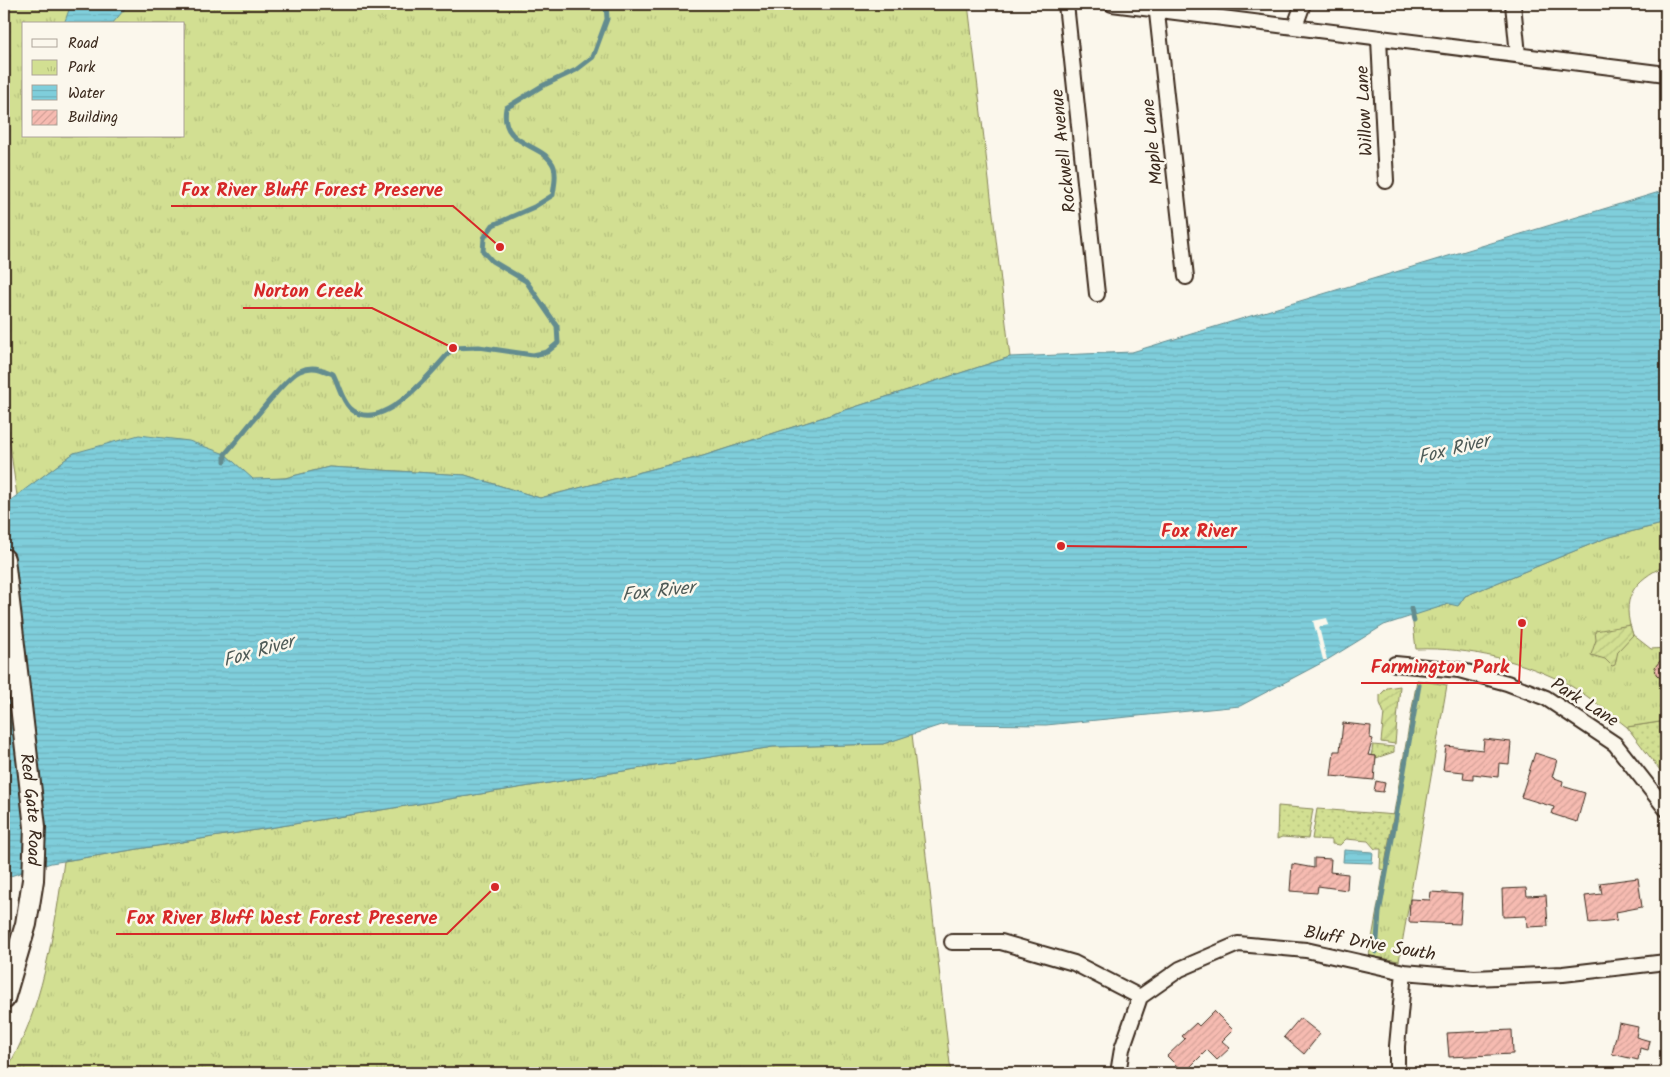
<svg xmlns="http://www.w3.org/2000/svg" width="1670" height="1077" font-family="Kalam,sans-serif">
  <defs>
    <pattern id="grass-dots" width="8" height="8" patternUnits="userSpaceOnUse" patternTransform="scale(1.25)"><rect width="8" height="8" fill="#d2df92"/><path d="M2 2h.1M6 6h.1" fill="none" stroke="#b5c07d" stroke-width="1.8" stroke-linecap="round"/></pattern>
    <pattern id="park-tufts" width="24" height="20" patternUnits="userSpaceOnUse" patternTransform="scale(1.25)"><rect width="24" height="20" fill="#d2df92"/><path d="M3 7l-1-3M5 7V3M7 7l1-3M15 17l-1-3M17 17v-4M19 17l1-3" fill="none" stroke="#b5c07d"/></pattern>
    <pattern id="garden-furrows" width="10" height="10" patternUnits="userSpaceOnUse" patternTransform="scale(1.25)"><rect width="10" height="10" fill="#d2df92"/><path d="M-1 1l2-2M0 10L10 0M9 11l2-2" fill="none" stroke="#b5c07d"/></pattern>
    <pattern id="water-rules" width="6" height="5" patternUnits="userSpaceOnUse" patternTransform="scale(1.25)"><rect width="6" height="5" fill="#7fcedb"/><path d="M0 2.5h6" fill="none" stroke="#6fb1bc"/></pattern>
    <pattern id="building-hatch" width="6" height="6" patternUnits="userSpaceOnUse" patternTransform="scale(1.25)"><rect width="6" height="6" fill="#f6bbb1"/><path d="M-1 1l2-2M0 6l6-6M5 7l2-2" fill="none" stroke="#d4a198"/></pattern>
  </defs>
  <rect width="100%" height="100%" fill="#fbf7ec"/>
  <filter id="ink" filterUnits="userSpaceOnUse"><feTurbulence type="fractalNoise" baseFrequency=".02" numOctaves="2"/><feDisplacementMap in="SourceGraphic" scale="10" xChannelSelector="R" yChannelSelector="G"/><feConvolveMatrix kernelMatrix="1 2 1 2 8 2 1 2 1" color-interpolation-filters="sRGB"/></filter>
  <g filter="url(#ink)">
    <!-- grass -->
    <path fill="url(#grass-dots)" stroke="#868458" d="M1666,721V778L1627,727Z
      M1373,745L1394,747V752L1376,758V756H1371Z
      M1278,806L1313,809L1308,839L1282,837L1277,839Z
      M1317,809L1396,815L1387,871L1380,869L1381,849H1375L1368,841L1346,839L1340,845L1332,844V840L1312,839Z"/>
    <!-- park -->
    <path fill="url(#park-tufts)" stroke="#868458" fill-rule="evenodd" d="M4,4H968L1010,357L703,456L540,498L465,475L329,467L285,478L253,480L225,454L74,453L17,496L4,402ZM24,24H184V136H24Z
      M1666,523V565C1633,581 1620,598 1633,635L1651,649L1666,648V721L1627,727C1609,713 1590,697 1571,686C1524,661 1470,647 1416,649L1412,615L1449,604L1459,605L1465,596L1606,538Z
      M1417,680L1447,685L1399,961L1369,956Z
      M912,734L951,1073H4C42,1016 55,928 64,861L773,747L883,744Z"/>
    <!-- garden -->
    <path fill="url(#garden-furrows)" stroke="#868458" d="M1630,625L1633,635L1618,651L1615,665L1612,666L1605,659L1591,655L1596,640L1595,631Z
      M1400,686L1395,744L1381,742L1384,713L1380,703V695L1387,688Z"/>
    <!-- water -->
    <path fill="url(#water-rules)" stroke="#648c8f" d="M71,4H129L112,24H64Z
      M1666,190V523L1606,538L1465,596L1458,606L1449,604L1384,625L1327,660L1240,706L1046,725L944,724L883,744L773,747L51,863L4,878V505L74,453L139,435L189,441L225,454L253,479L285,478L329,467L465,475L540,498L703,456L1010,357L1132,352Z
      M1344,850L1373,852L1372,863L1343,862Z"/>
    <!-- pier -->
    <path fill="#fbf7ec" d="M1327,618L1329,625L1319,627L1327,660H1323L1313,621Z"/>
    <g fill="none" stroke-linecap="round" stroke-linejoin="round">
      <!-- stream -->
      <path stroke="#648c8f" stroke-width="5" d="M225,461V454C239,439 285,377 300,371C312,365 321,369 333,374C339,385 341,399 350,408C381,438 436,367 453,348L479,347L533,355L547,352L558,343L557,326L526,281L492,261L483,251L484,238L493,225L534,207L553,195C554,186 557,176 554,167C545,142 499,148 506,108L542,86L576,70L593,57L607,19L606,4
        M1411,609L1414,621
        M1376,952L1379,913L1419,685"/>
    </g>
    <!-- building -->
    <path fill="url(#building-hatch)" stroke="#3b2a1e" d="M1666,660V678L1661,679L1656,674L1655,667L1660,661Z
      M1343,723L1371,726L1370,738L1373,739L1368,755L1376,756L1374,780L1331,776L1334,751H1340Z
      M1484,739L1511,742L1509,764L1499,763L1498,777L1473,774V780L1463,779L1464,772L1443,770L1446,746L1483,750Z
      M1535,753L1557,760L1552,777L1563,781L1562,786L1585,793L1577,822L1552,814L1554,807L1521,797Z
      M1376,781L1385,783L1383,792L1374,791Z
      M1314,858L1331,859L1330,872L1348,874L1347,890L1318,886L1317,893L1290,891L1292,864L1314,868Z
      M1638,878L1642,907L1616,912L1617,920L1589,923L1585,896L1602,894L1600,883Z
      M1526,888L1527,896L1546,895L1548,926L1527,927L1526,916L1503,917L1502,889Z
      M1431,892L1462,894L1460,924L1409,922L1410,899L1430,900Z
      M1214,1011L1233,1030L1222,1041L1230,1048L1217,1060L1207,1050L1184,1073L1167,1056L1185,1039L1182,1036L1196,1023L1199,1026Z
      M1300,1018L1320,1034L1304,1054L1284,1037Z
      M1619,1023L1638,1027L1636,1037L1650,1041L1648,1050L1640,1048L1638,1060L1612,1054Z
      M1512,1030L1513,1054L1449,1057L1447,1033Z"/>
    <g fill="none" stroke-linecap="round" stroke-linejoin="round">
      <!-- minor casing -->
      <g stroke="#3b2a1e" stroke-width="18">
        <path id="minor" d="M1066,4L1097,294
          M1112,4L1666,74
          M1156,4L1186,277
          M1513,4L1518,55
          M1295,26L1303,4
          M1379,39L1386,181
          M1395,664L1459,670L1507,683L1546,698L1615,744L1666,809
          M952,942H1001L1074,963L1140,997
          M1140,997L1180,969L1238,944L1306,950L1404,972L1474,978L1563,974L1666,962
          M1118,1073L1122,1049L1140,997
          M1397,1073V1046L1404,972"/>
      </g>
      <!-- secondary casing -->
      <g stroke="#3b2a1e" stroke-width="24">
        <g id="secondary">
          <path id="s1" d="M4,559L35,827L33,880L26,924L4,999"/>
        </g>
      </g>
      <!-- minor -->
      <use href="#minor" stroke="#fbf7ec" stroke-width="14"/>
      <!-- secondary -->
      <use href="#secondary" stroke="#fbf7ec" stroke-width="20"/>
    </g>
  </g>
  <g text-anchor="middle" stroke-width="5" stroke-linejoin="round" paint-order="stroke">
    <!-- street labels -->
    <g font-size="18" fill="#3b2a1e" stroke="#fbf7ec">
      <text transform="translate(1364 111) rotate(-93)" y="6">Willow Lane</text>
      <text transform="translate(1152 142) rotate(-96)" y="6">Maple Lane</text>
      <text transform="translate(1063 151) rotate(-96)" y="6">Rockwell Avenue</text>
      <text transform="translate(1585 702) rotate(32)" y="6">Park Lane</text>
      <text dy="6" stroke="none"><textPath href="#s1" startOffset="252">Red Gate Road</textPath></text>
      <text transform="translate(1370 943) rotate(10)" y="6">Bluff Drive South</text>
    </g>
    <!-- water labels -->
    <g font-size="19" font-style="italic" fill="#4f5b57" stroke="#fbf7ec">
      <text transform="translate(1453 448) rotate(-14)" y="7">Fox River</text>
      <text transform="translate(658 590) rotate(-6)" y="7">Fox River</text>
      <text transform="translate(258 650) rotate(-16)" y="7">Fox River</text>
    </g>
  </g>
  <!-- callouts -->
  <path fill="none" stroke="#d62828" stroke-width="2" d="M500 247L453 206H171M453 348L372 308H243M1061 546L1151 547H1247M1522 623L1519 683H1361M495 887L447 934H116"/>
  <g fill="#d62828" stroke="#fbf7ec" stroke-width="2">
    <circle cx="500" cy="247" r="5"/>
    <circle cx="453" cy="348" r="5"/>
    <circle cx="1061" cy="546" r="5"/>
    <circle cx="1522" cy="623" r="5"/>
    <circle cx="495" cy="887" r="5"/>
  </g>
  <g font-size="19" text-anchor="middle" font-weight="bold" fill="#d62828" stroke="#fbf7ec" stroke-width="5" stroke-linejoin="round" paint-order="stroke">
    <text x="312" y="196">Fox River Bluff Forest Preserve</text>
    <text x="308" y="297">Norton Creek</text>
    <text x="1199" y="537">Fox River</text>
    <text x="1440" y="673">Farmington Park</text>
    <text x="282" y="924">Fox River Bluff West Forest Preserve</text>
  </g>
  <!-- margin -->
  <rect width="1670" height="1077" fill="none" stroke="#fbf7ec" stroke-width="20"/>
  <rect x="10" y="10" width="1650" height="1057" fill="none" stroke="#3b2a1e" stroke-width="2" filter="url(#ink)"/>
  <!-- legend -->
  <rect x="22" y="22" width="162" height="115" fill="#fbf7ec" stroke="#aea59a"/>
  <rect x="32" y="39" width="25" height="8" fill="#fbf7ec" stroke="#aea59a"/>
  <text x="68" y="48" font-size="15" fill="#3b2a1e">Road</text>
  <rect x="32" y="60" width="25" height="15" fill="url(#park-tufts)" stroke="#aea59a"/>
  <text x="68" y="72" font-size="15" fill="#3b2a1e">Park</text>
  <rect x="32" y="85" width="25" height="15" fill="url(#water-rules)" stroke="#aea59a"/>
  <text x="68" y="98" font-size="15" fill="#3b2a1e">Water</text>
  <rect x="32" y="110" width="25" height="15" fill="url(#building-hatch)" stroke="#aea59a"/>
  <text x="68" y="122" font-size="15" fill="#3b2a1e">Building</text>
</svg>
